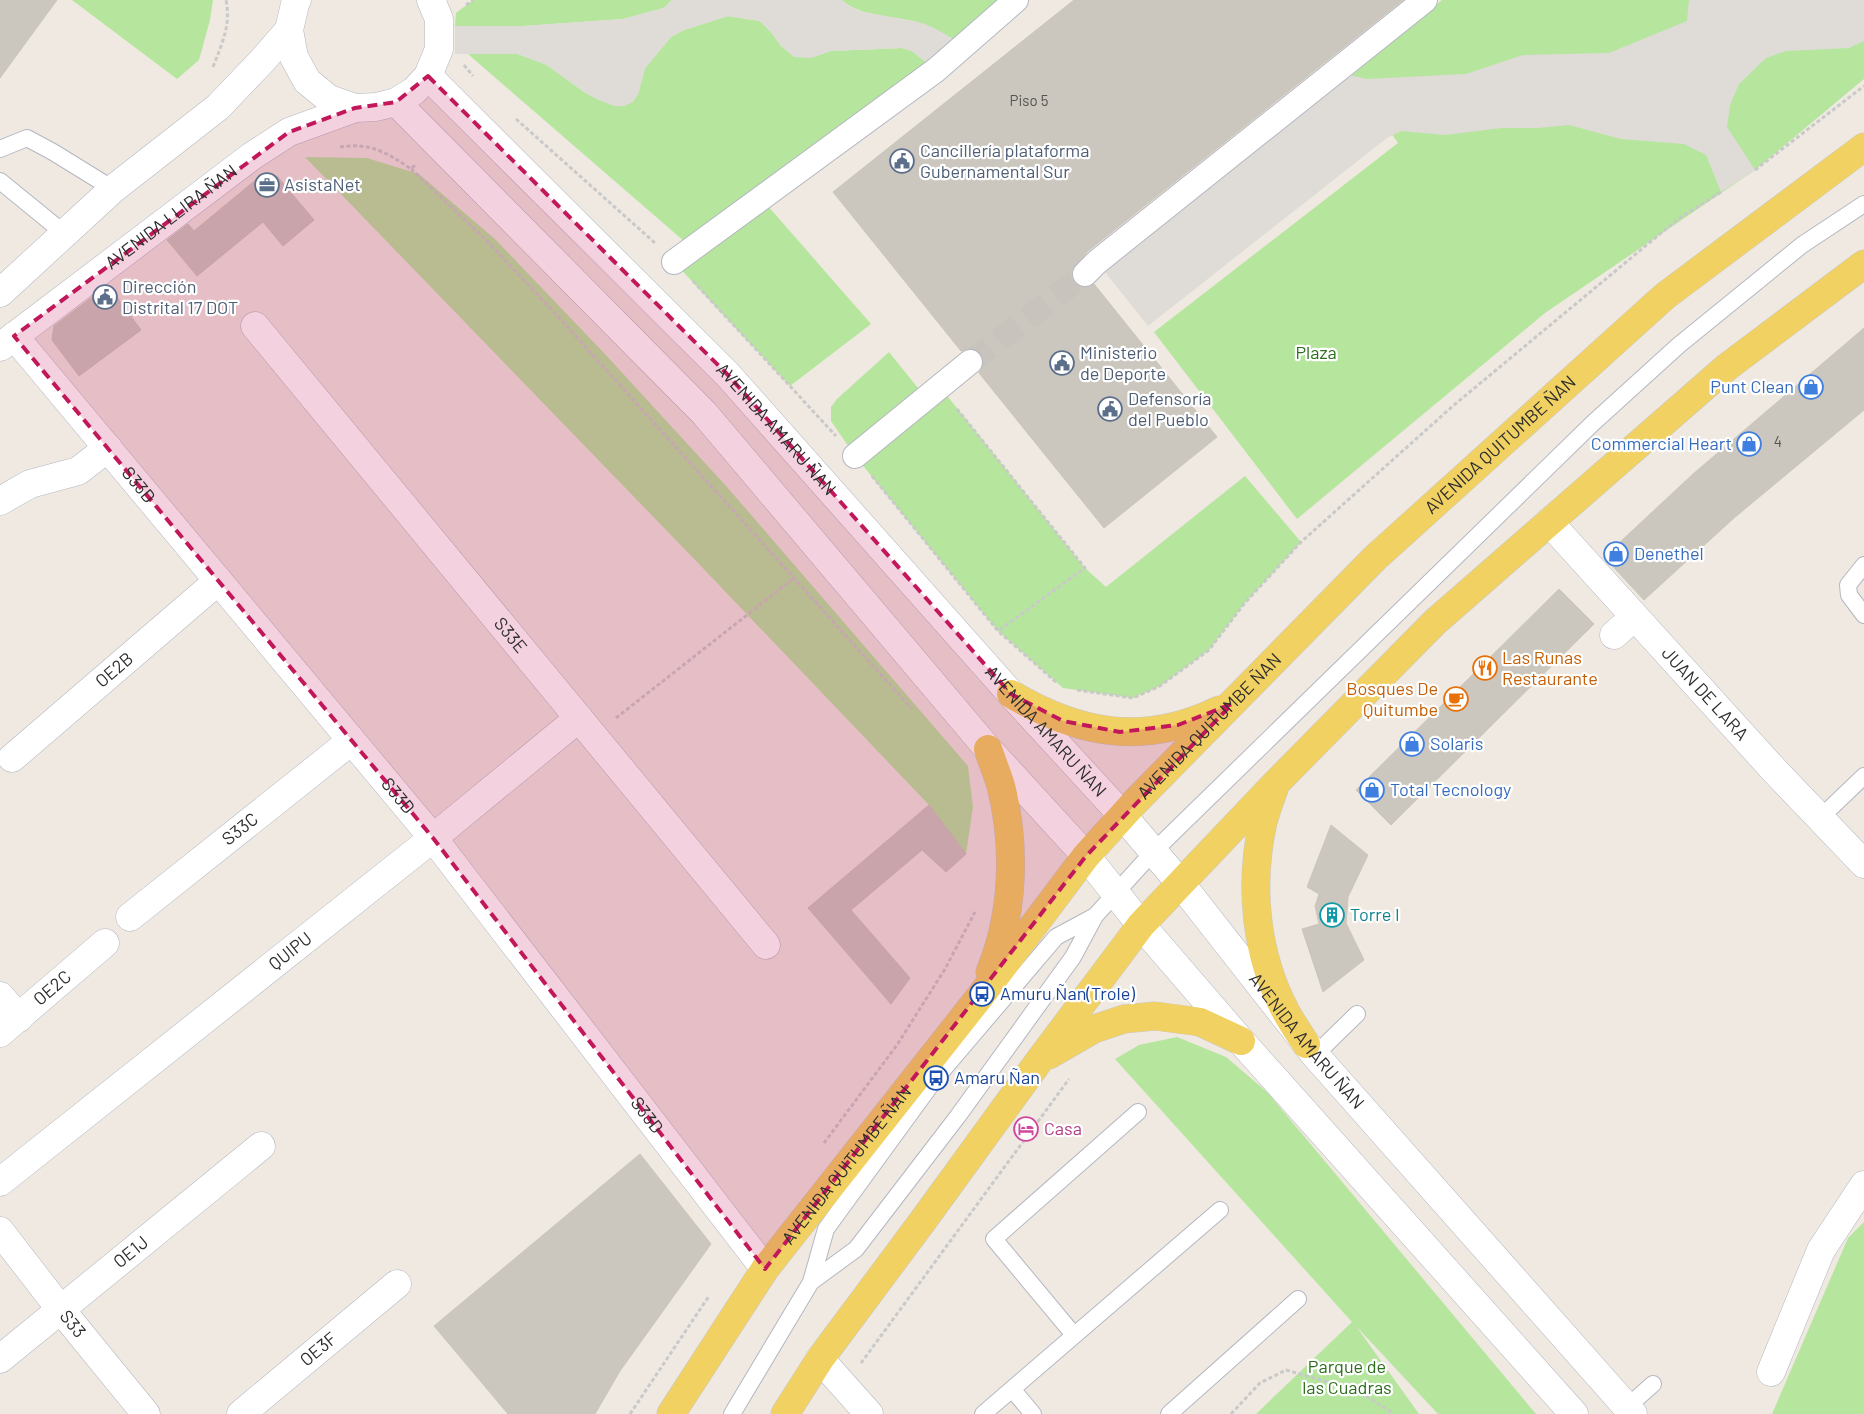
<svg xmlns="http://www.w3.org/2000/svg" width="1864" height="1414" font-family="Barlow,sans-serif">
  <rect width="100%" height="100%" fill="#efe9e1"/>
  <!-- green -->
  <path fill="#b6e59e" d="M72,0H213L210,20L199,60L177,79Z
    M473,0H672L664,8L623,19L524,26H455L456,13Z
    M842,0H1016L959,49C949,42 932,27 920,23C896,15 860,18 842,0Z
    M1442,0H1864V79L1755,170L1545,313L1297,519L1154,332L1398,143L1351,76Z
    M728,16L760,21L771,32L781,46L810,58L831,51L902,48L912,51L936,70L761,198L871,324L790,386L674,262L692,248L468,54H518L547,65L584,92L599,100L632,102L638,94L645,68L671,37L684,30Z
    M305,157L367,158L419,174L496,240L604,353L727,487L968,766L973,807L966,854L929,805L698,563Z
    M889,352L926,398L940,387L1085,568L1106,587L1245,476L1301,542L1244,604L1209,650L1160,686L1133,698L1063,688L998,631L855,456L831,421V407L837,399Z
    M1177,1037L1226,1057L1267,1092L1536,1414H1438L1356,1326L1419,1414H1256L1352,1322L1115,1059L1139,1045Z
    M1864,1222V1414H1772L1848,1238Z"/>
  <!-- plaza -->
  <path fill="#dfdcd8" d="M672,0H842L847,5L859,11L922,23L934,28L952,38L959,49L936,70L912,51L901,48L831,51L810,58L794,57L781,46L771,32L760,21L728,16L684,30L671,37L645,68L638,94L633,102L624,106H614L599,100L584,92L547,65L518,54H455V26H524L623,19L664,8Z
    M1689,0H1864V41L1849,48L1786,51L1766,58L1739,84L1730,105L1727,127L1755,170L1721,192L1706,155L1684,144L1621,139L1569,125L1538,128H1501L1445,135L1401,131L1387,138L1148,326L1097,262L1335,72L1367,79L1466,74L1523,55L1609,53L1687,21Z"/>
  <!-- building -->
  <path fill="#cbc7bf" stroke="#cbc5ba" d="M0,0H57L0,78Z
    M1074,0H1403L1088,251L1072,270V278L1076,284L1082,287H1088L1094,284L1217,437L1104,528L979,373L983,366L984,360L981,354L974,349H967L961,351L833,192Z
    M277,176L314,220L283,246L263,222L197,276L167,240L188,224L194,231L258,178Z
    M108,285L141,330L79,376L52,340L54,326Z
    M1864,328V410L1734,518L1644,600L1604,557L1693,474Z
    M1559,589L1594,624L1391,825L1356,790Z
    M929,805L966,854L946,872L922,850L851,910L910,978L891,1004L808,908Z
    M1331,825L1368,855L1348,897L1346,923L1364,960L1323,992L1302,929L1319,924L1315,906L1319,894L1307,887Z
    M640,1154L711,1244L620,1371L595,1414H508L434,1326Z"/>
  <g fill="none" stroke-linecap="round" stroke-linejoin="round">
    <!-- pedestrian-tunnel -->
    <path stroke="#c8c4bd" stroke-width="24" stroke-dasharray="24 12" stroke-linecap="butt" d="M970,362L1085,274"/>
    <!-- service casing -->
    <g stroke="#b4b7c1" stroke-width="18">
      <path id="service" d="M0,149L27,138L53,152L113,189
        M0,181L65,234
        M1864,565L1848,585L1849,595L1864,615
        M1820,818L1864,776
        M1315,1055L1357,1014
        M811,1282L856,1249L958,1116L1073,957L1095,916L1153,852L1593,423L1679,345L1802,245L1864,204
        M1074,1335L994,1239L1138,1112
        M1012,1389L1033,1414
        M1627,1407L1653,1384
        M732,1414L811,1282L826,1229L936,1078L1056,937L1095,916
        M983,1414L1220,1210
        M1169,1414L1298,1299"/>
    </g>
    <!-- pedestrian casing -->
    <g stroke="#b4b7c1" stroke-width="26">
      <path id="pedestrian" d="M674,262L936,70L1016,0
        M1085,274L1097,262L1425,0
        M855,456L970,362"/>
    </g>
    <!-- minor casing -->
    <g stroke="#b4b7c1" stroke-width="29">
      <g id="minor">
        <path id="s1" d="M255,326L766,945"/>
        <path id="s2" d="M14,336L433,838L765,1269"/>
        <path d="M0,501L30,484L78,471L108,448"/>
        <path id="s3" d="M1549,522L1774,770L1864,864"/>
        <path d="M1614,635L1634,617"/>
        <path id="s4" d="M12,758L218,581"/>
        <path id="s5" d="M130,917L351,741"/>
        <path d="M0,996L19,1018"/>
        <path id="s6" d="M0,1033L105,943"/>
        <path id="s7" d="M0,1182L433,838L579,718"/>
        <path id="s8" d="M0,1231L61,1310L146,1414"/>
        <path id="s9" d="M0,1359L261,1146"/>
        <path d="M820,1359L869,1414"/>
        <path d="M1771,1372L1821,1250L1864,1185"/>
        <path id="s10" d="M241,1414L397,1284"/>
      </g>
    </g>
    <!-- tertiary casing -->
    <g stroke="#b4b7c1" stroke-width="29">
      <g id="tertiary">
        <path d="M0,293L113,189L218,107L262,61L289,30"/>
        <path id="s11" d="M0,347L252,156L289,132L355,108"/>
      </g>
    </g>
    <!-- secondary casing -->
    <g stroke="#b4b7c1" stroke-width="29">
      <g id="secondary">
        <path d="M297,0L295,4L289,30L294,57L307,81L329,99L355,108L376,107L396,102L414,91L428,76L439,49V19L431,0"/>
        <path id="s12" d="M428,76L728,375L1011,694L1123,816L1181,884L1315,1055L1633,1414"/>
        <path d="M396,102L704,413L988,749L1086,856L1141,925L1241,1041L1574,1414"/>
      </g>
    </g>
    <!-- primary casing -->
    <g stroke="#c9c9c9" stroke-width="29">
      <g id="primary">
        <path d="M1011,694C1080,735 1145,746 1219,710"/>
        <path d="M988,749C992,761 997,773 1001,786C1016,846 1014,914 990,972"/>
        <path d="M1274,789C1270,800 1266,811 1263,822C1249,885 1255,954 1286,1012C1292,1023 1299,1033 1306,1044"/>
        <path d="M1049,1055L1094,1029L1124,1019L1155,1016L1200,1022L1241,1041"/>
        <path id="s13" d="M671,1414L765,1269L982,994L1086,856L1136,801L1375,558L1665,296L1864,147"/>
        <path d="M785,1414L820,1359L922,1222L1039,1061L1141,925L1276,783L1435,622L1727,367L1864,264"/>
      </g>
    </g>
    <!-- path -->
    <path stroke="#c9c9c9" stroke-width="3" stroke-dasharray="4 2.5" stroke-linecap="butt" d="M466,5L473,0
      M464,65L473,76
      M213,67C222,43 231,26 226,0
      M516,119L655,243
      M340,147C371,142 387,153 411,169L416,164
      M411,169L484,238L554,312L912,709
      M1755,170L1864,86
      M693,281L836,436
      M957,409L1085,568L998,631
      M872,476L998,631L1057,683
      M1077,690L1133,698L1160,686L1209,650L1244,604L1301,542L1454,405L1678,219L1721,192
      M616,718L794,578
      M824,1143L897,1045L945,969L975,912
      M861,1363L1069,1079
      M630,1414L709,1296
      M1231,1414L1260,1383L1286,1370L1359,1391L1394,1414"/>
    <!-- service -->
    <use href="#service" stroke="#fff" stroke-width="16"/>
    <!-- pedestrian -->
    <use href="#pedestrian" stroke="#fff" stroke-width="24"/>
    <!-- minor -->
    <use href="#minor" stroke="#fff" stroke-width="28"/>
    <!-- tertiary -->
    <use href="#tertiary" stroke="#fff" stroke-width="28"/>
    <!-- secondary -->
    <use href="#secondary" stroke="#fff" stroke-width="28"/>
    <!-- primary -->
    <use href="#primary" stroke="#f2d163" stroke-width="28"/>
  </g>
  <!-- marked area -->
  <path fill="#c2185b" fill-opacity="0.2" stroke="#c2185b" stroke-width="4" stroke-dasharray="10 6" stroke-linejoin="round" d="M428,76L728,375L1011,694L1063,721L1120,732L1178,725L1232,704L1086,856L765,1269L433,838L14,336L289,132L355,108L396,102Z"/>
  <!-- icons -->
  <defs>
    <g id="civic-ring" transform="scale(1.25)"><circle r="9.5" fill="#fff" stroke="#5c6f8a" stroke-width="1.5"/><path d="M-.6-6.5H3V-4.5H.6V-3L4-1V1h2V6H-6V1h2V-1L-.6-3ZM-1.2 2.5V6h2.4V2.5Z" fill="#5c6f8a"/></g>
    <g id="office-ring" transform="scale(1.25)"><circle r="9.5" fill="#fff" stroke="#5c6f8a" stroke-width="1.5"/><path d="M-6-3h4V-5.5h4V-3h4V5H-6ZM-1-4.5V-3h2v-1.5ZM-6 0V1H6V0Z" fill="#5c6f8a"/></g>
    <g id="shop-ring" transform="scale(1.25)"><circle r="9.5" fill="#fff" stroke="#3f7fe0" stroke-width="1.5"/><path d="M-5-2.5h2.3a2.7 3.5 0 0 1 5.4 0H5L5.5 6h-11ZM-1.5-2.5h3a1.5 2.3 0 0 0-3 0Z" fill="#3f7fe0"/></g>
    <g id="restaurant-ring" transform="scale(1.25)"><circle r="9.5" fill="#fff" stroke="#e8710a" stroke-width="1.5"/><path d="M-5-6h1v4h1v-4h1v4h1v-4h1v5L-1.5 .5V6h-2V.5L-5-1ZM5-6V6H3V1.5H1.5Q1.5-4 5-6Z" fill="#e8710a"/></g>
    <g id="cafe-ring" transform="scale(1.25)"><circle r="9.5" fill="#fff" stroke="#e8710a" stroke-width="1.5"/><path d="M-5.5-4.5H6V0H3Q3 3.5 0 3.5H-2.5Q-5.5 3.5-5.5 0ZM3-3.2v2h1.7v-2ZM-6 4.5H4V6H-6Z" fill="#e8710a"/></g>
    <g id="building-ring" transform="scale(1.25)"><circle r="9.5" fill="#fff" stroke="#0f9aa8" stroke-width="1.5"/><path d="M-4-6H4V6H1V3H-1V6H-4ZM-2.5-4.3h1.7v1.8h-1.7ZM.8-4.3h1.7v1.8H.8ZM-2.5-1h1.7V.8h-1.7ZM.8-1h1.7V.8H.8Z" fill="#0f9aa8"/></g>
    <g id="bus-ring" transform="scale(1.25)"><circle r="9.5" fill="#fff" stroke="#1a4fb4" stroke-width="1.5"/><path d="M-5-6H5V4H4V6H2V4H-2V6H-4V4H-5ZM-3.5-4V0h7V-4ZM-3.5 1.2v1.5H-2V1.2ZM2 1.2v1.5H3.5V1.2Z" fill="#1a4fb4"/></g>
    <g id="hotel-ring" transform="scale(1.25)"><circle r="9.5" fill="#fff" stroke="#d1479c" stroke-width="1.5"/><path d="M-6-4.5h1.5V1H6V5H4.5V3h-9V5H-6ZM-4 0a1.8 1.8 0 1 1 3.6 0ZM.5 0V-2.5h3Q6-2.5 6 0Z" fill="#d1479c"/></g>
  </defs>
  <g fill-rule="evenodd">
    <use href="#civic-ring" x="902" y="161"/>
    <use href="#office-ring" x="267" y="185"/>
    <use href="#civic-ring" x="105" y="297"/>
    <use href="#civic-ring" x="1062" y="363"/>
    <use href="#shop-ring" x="1811" y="387"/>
    <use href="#civic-ring" x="1110" y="409"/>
    <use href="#shop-ring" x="1749" y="444"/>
    <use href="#shop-ring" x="1616" y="554"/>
    <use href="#restaurant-ring" x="1485" y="668"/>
    <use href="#cafe-ring" x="1456" y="699"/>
    <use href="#shop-ring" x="1412" y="744"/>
    <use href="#shop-ring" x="1372" y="790"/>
    <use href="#building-ring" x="1332" y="915"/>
    <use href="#bus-ring" x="982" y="994"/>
    <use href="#bus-ring" x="936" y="1078"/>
    <use href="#hotel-ring" x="1026" y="1129"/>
  </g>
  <g text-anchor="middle" stroke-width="4.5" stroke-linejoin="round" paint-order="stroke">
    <!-- number labels -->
    <g font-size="15" fill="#555452">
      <text x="1029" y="106">Piso 5</text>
      <text x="1778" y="447">4</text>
    </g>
    <!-- service labels -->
    <g font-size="18" fill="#4e5e75" stroke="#fff" text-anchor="start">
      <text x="920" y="157">Cancillería plataforma<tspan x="920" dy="21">Gubernamental Sur</tspan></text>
      <text x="284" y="191">AsistaNet</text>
      <text x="122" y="293">Dirección<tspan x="122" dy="21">Distrital 17 DOT</tspan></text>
      <text x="1080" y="359">Ministerio<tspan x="1080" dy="21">de Deporte</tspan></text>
      <text x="1128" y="405">Defensoría<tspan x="1128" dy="21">del Pueblo</tspan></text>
    </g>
    <!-- street labels -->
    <g font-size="18" fill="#2e2e2e" stroke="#fff">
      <text dy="6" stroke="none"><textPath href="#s11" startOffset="215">AVENIDA LLIRA ÑAN</textPath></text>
      <text dy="6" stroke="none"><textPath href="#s12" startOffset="496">AVENIDA AMARU ÑAN</textPath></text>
      <text dy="6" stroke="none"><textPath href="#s13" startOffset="1280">AVENIDA QUITUMBE ÑAN</textPath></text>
      <text dy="6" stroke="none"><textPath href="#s2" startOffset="194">S33D</textPath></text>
      <text dy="6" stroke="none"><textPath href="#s1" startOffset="401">S33E</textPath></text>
      <text dy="6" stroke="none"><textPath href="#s4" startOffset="135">OE2B</textPath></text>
      <text dy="6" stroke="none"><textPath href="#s3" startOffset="232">JUAN DE LARA</textPath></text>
      <text dy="6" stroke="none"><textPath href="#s13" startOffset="875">AVENIDA QUITUMBE ÑAN</textPath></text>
      <text dy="6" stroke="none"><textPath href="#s12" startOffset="901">AVENIDA AMARU ÑAN</textPath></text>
      <text dy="6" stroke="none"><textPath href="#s2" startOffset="599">S33D</textPath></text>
      <text dy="6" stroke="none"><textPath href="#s5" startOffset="141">S33C</textPath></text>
      <text dy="6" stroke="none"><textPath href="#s7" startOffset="371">QUIPU</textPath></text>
      <text dy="6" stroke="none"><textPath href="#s6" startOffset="69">OE2C</textPath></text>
      <text dy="6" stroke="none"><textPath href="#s12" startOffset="1306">AVENIDA AMARU ÑAN</textPath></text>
      <text dy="6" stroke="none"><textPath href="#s2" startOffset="1004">S33D</textPath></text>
      <text dy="6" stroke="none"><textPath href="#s13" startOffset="305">AVENIDA QUITUMBE ÑAN</textPath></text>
      <text dy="6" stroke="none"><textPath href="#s9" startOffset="169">OE1J</textPath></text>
      <text dy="6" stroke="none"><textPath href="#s8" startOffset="118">S33</textPath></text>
      <text dy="6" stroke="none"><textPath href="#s10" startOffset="101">OE3F</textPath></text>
    </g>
    <!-- park labels -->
    <g font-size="18" fill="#2c6e1b" stroke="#fff">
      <text x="1316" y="359">Plaza</text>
      <text x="1347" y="1373">Parque de<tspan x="1347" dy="21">las Cuadras</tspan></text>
    </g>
    <!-- shop labels -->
    <g font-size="18" fill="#366cbe" stroke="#fff" text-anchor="start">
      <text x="1794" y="393" text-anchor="end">Punt Clean</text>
      <text x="1732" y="450" text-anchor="end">Commercial Heart</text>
      <text x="1634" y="560">Denethel</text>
      <text x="1430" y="750">Solaris</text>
      <text x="1390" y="796">Total Tecnology</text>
    </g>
    <!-- food labels -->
    <g font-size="18" fill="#c56008" stroke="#fff" text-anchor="start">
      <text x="1502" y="664">Las Runas<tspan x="1502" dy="21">Restaurante</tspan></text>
      <text x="1438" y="695" text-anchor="end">Bosques De<tspan x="1438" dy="21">Quitumbe</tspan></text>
    </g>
    <!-- culture labels -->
    <g font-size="18" fill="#0d838f" stroke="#fff" text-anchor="start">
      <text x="1350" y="921">Torre I</text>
    </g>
    <!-- transit labels -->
    <g font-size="18" fill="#164399" stroke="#fff" text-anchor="start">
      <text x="1000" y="1000">Amuru Ñan(Trole)</text>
      <text x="954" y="1084">Amaru Ñan</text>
    </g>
    <!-- hotel labels -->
    <g font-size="18" fill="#b23c85" stroke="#fff" text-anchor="start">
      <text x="1044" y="1135">Casa</text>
    </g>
  </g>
</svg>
